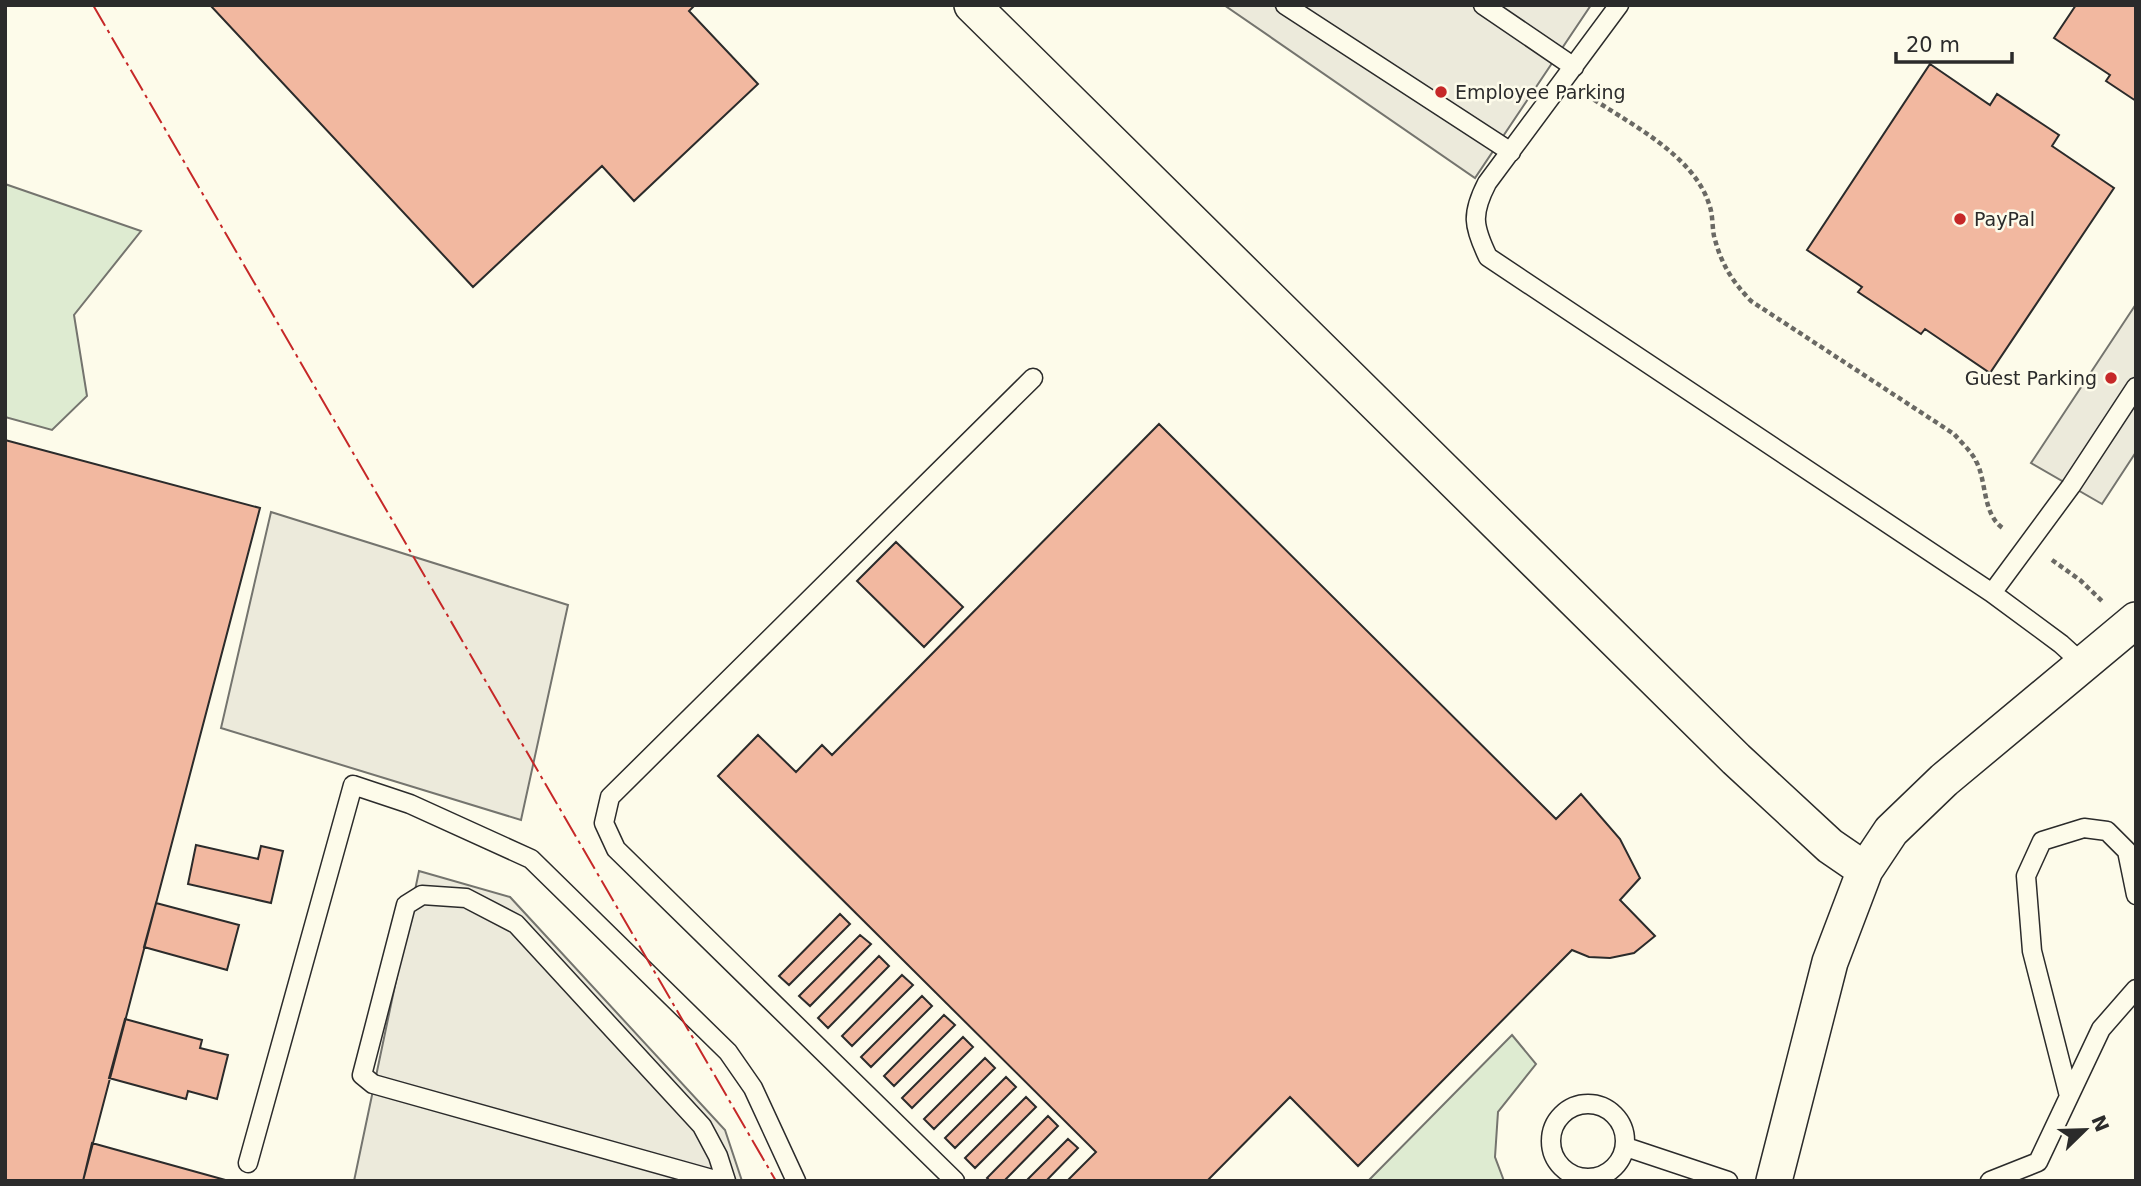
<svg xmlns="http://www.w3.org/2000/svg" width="2141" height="1186" font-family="'DejaVu Sans',sans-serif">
  <rect width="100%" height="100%" fill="#fdfbea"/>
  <!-- green -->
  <path fill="#deebd1" stroke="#74746e" stroke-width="2" d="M5,184L141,231L74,315L87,396L52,430L5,417Z
    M1512,1035L1536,1064L1498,1112L1495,1157L1504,1181H1368Z"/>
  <!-- parking -->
  <path fill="#eceadb" stroke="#74746e" stroke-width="2" d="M1224,5H1591L1475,178Z
    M2136,304V452L2102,504L2031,463Z
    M271,512L568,605L521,820L221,728Z
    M419,871L510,897L725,1130L742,1181H354Z"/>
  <!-- building -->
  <path fill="#f2b8a0" stroke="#2b2b2b" stroke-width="2" d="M210,5H695L689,11L758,84L634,201L602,166L473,287Z
    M2076,5H2136V101L2106,81L2110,75L2054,38Z
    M1930,64L1990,105L1997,94L2059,135L2052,146L2114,188L1990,373L1925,329L1921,334L1858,292L1862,287L1807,250Z
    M1159,424L1556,819L1581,794L1620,839L1640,878L1620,900L1655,936L1634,953L1610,958L1589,957L1572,950L1358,1166L1290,1097L1207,1181H1067L1096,1152L718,776L758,735L796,772L822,745L832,755Z
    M5,440L260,508L83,1181H5Z
    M896,542L963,607L924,647L857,581Z
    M196,845L258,859L261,846L283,851L271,903L188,884Z
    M156,903L239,925L227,970L144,947Z
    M840,914L850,924L789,985L779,976Z
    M860,935L871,944L810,1006L799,996Z
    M879,956L889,966L828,1028L818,1018Z
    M902,975L913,985L852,1046L842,1036Z
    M922,996L932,1006L871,1067L861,1057Z
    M944,1015L955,1025L894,1086L884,1076Z
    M125,1019L202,1040L200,1048L228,1055L217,1099L188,1091L186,1099L109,1078Z
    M963,1037L973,1047L912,1108L902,1098Z
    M985,1058L995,1068L934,1129L924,1119Z
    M1006,1077L1016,1087L955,1148L945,1138Z
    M1026,1097L1036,1107L975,1168L965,1158Z
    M1048,1116L1058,1126L1004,1181H990L987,1178Z
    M1068,1139L1078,1148L1046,1181H1026Z
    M92,1143L229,1181H83Z"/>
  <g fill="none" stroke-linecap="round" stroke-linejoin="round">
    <!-- service casing -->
    <g stroke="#2b2b2b" stroke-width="21">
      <path id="service" d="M1285,5L1511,152
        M1483,5L1574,67
        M1619,5L1487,183C1471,214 1473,226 1488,257L1992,593L2061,644L2083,664
        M1992,593L2071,486L2136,387
        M2069,1096L2032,951L2026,876L2042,841L2084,828L2107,831L2127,851L2136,895
        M1551 1141a37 37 0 1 1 74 0a37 37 0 1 1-74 0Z
        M1626,1147L1728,1181
        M248,1163L353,785L410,804L531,859L728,1052L753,1088L796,1181
        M719,1181L373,1084L362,1075L406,905L422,895L466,898L516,924L702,1126L718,1156L726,1181
        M955,1181L616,849L604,823L610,797L1033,378
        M1990,1181L2038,1162L2101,1029L2136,989"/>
    </g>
    <!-- minor casing -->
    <g stroke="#2b2b2b" stroke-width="38">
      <path id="minor" d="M972,5L1736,759L1830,846L1865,870
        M1774,1181L1830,962L1865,870L1891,831L1944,780L2136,620"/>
    </g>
    <!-- path -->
    <path stroke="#6a6964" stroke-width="4.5" stroke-dasharray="5 3.5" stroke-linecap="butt" d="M1587,95C1628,123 1693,154 1709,204C1713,214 1712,226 1714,236C1721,264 1732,281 1751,301L1954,434C1961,442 1971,451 1976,461C1987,481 1982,515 2004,529
      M2052,560L2080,580L2102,601"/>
    <!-- service -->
    <use href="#service" stroke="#fdfbea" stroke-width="18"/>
    <!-- minor -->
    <use href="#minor" stroke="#fdfbea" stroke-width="35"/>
    <!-- power -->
    <path stroke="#c62828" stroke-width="2" stroke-dasharray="24 5 3.5 5" stroke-linecap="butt" d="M93,5L776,1181"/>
  </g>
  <!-- markers -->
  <g fill="#c62828" stroke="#fdfbea" stroke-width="2.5">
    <circle cx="1441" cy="92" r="7"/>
    <circle cx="1960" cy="219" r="7"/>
    <circle cx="2111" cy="378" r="7"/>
  </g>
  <g text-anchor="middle" stroke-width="5" stroke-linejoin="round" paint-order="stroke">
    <!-- poi labels -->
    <g font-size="19" fill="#2b2b2b" stroke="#fdfbea" text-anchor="start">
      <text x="1455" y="99">Employee Parking</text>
      <text x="1974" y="226">PayPal</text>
      <text x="2097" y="385" text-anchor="end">Guest Parking</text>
    </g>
  </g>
  <!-- border -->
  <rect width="2141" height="1186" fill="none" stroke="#2b2b2b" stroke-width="14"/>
  <!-- north arrow -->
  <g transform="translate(2085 1130) rotate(67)" stroke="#fdfbea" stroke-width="5" paint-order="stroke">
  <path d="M0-5L12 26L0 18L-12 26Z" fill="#2b2b2b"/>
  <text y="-10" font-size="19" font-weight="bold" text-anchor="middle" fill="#2b2b2b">N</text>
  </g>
  <!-- scale -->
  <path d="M1896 52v10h116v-10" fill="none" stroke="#2b2b2b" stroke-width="3.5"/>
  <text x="1906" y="52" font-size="21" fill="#2b2b2b" stroke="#fdfbea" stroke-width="5" paint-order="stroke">20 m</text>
</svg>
